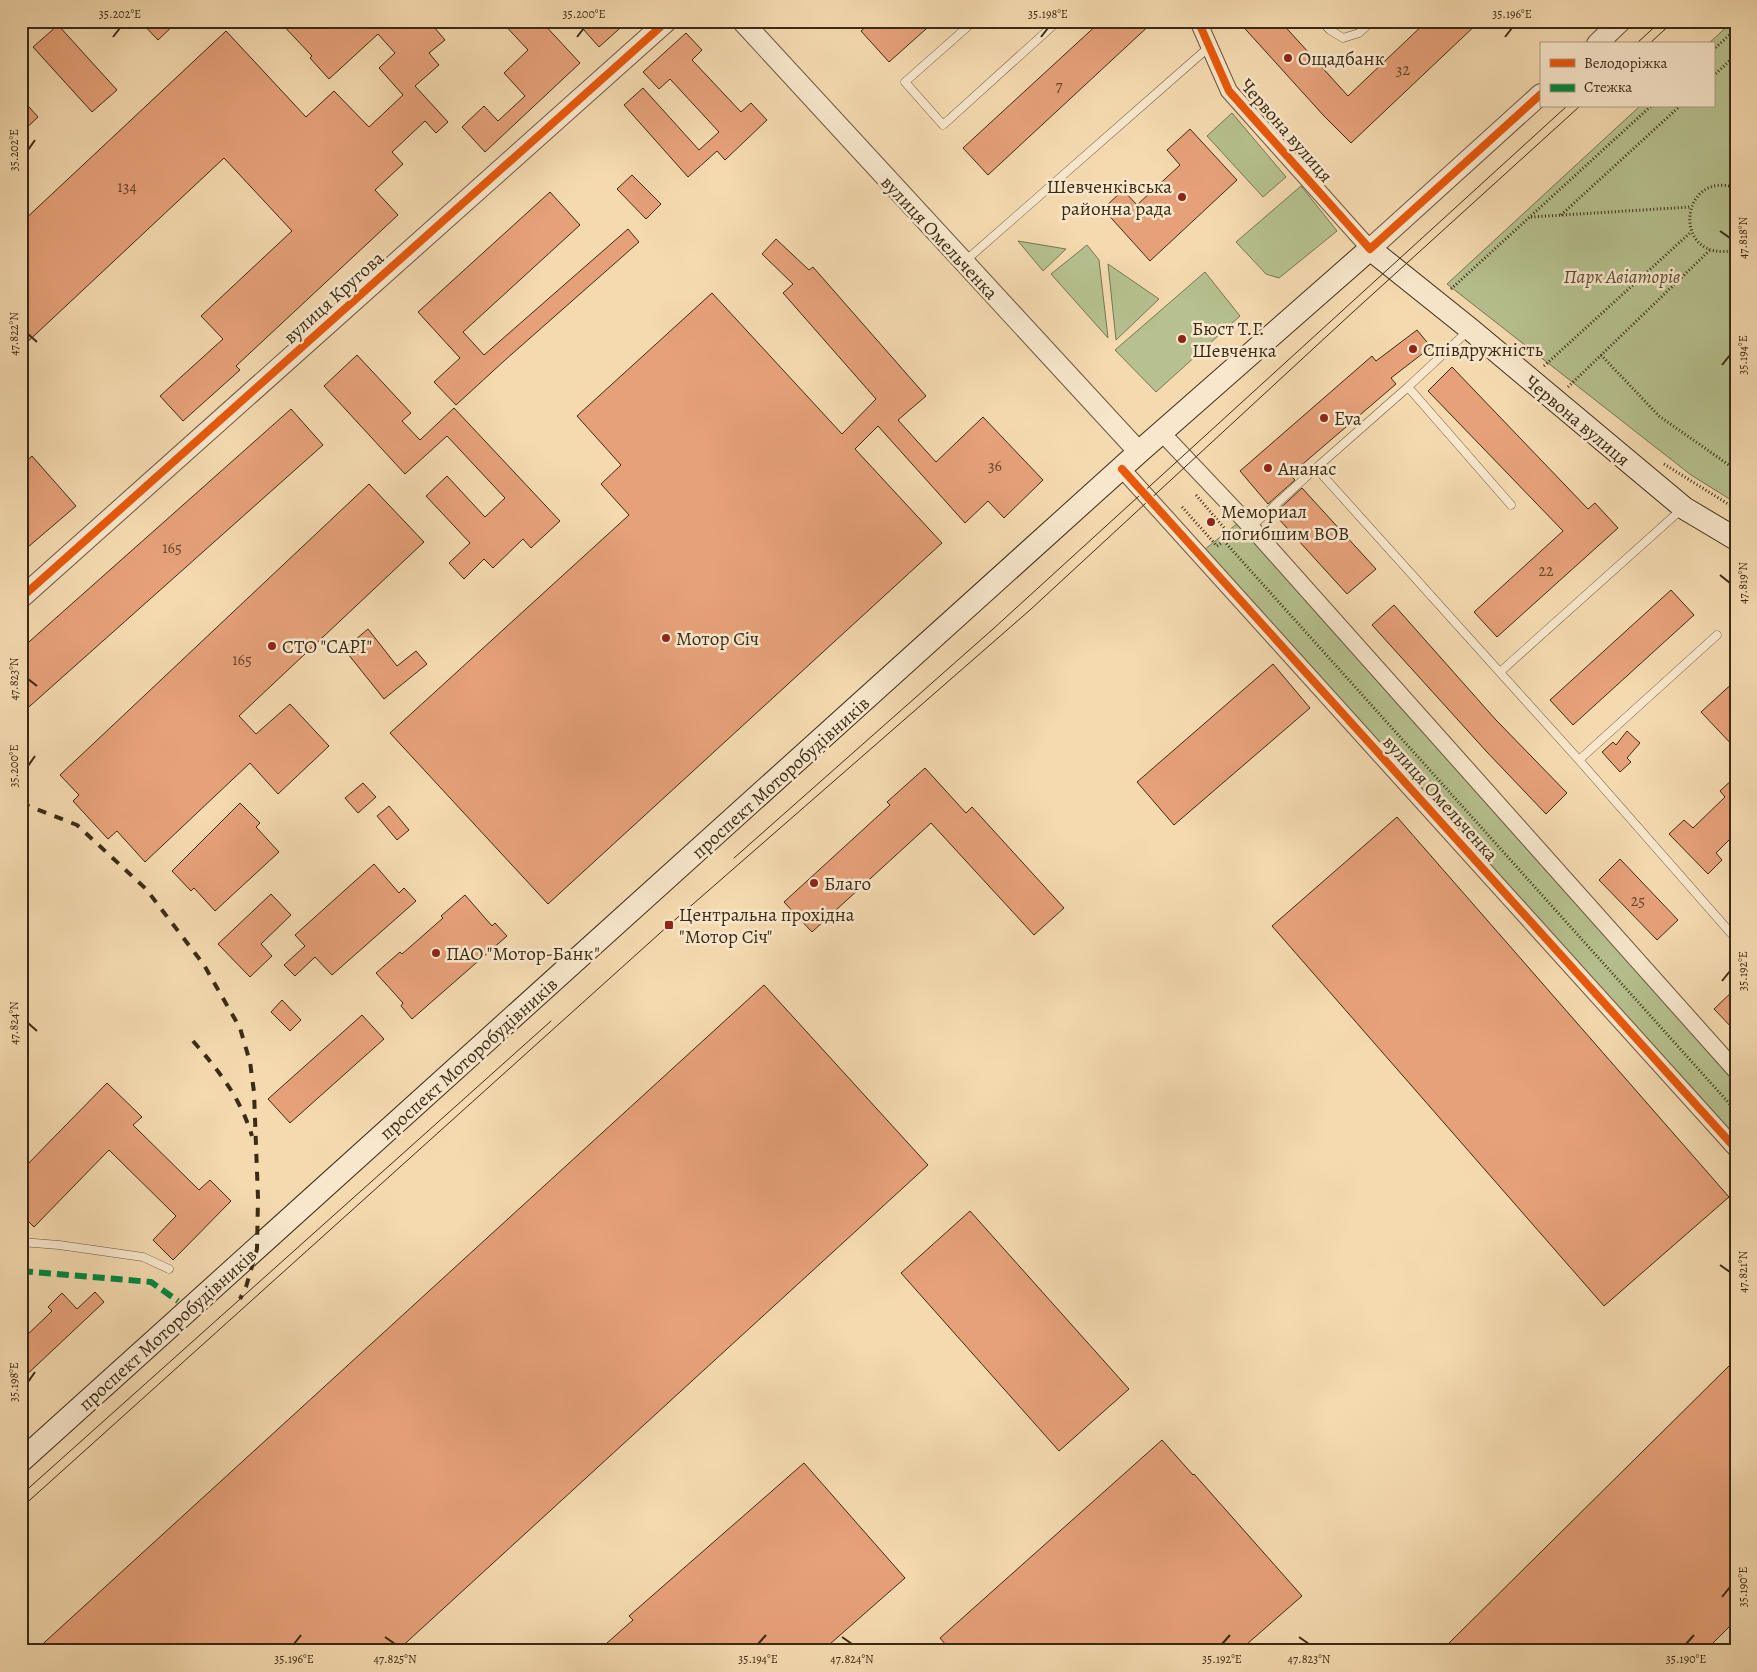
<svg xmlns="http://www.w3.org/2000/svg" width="1757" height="1672" font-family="Alegreya,serif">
  <rect width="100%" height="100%" fill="#f5dab0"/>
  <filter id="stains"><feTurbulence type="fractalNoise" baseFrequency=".004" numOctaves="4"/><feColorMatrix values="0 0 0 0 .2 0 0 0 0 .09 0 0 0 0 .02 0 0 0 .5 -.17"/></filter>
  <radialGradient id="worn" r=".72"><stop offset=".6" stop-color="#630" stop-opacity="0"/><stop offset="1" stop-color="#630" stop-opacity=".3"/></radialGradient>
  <!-- green -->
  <path fill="#b6c18f" stroke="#787652" d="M1733,21H1736V503L1691,475L1447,284L1640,106H1713V44H1708Z
    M1232,113L1286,177L1263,197L1207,136Z
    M1301,186L1337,231L1279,278L1266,274L1236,242Z
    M1018,241L1066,249L1043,271Z
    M1087,245L1099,260L1108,338L1051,274Z
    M1108,264L1159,299L1116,340Z
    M1205,272L1240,316L1156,392L1115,350Z
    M1238,523L1736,1081V1138L1204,550Z"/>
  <!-- building -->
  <path fill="#e7a179" stroke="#3b2b16" d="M140,21H178L158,40Z
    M279,21H429L445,40L429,53L439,65L415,86L448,122L436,133L425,121L392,152L403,164L375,190L398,215L236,366L240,370L183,421L160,396L223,339L201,316L292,231L224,158L21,348V223L226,31L306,117L334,91L369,127L403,95L379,68L395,53L378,34L329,79L310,58L312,56Z
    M501,21H541L580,63L485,152L462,127L484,106L498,121L525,96L504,73L528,50Z
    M576,21H628L599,47Z
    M872,21H935L889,62L861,31Z
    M1101,21H1154L988,175L963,148Z
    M1238,21H1280L1348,96L1427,21H1480L1351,143L1324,116Z
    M58,25L117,90L92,112L33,47Z
    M686,33L702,50L692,60L741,112L751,103L767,120L725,160L717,151L688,177L624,105L643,88L699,150L719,132L670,79L659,89L643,72Z
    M21,98L38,117L21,133Z
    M1190,129L1237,180L1150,261L1103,209L1123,190L1137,205L1180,165L1167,150Z
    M632,175L661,204L646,219L617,189Z
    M550,192L580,225L463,332L484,355L628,229L639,242L504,361L456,405L434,382L460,358L418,312Z
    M776,239L809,270L813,267L926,396L898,420L936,462L983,417L1043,480L1004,518L988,501L965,523L878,426L855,449L942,543L548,904L390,733L629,515L601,484L621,465L577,416L712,293L842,434L876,399L783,293L793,284L762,254Z
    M1417,330L1431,347L1391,378L1396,384L1290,475L1295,480L1268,504L1240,471L1372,356L1376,361Z
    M357,355L411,413L402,421L420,440L454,408L560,521L531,548L523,539L493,568L484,559L464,579L449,563L470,543L426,496L447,476L485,517L505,498L447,436L405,474L324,386Z
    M1452,367L1588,509L1595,503L1618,528L1497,637L1474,612L1563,531L1428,391Z
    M291,409L323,445L21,714V649Z
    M32,456L76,506L21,553V466Z
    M369,484L424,542L239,716L256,734L290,704L329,746L278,794L250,763L145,862L117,831L108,839L73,801L79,795L60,775Z
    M1302,488L1376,569L1347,594L1277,517L1278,515L1276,512Z
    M1671,590L1694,615L1573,725L1550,700Z
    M1394,605L1496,720L1567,793L1546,814L1486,751L1372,625Z
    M368,629L397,666L416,651L427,664L384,699L344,649Z
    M1273,664L1310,708L1174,825L1137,782Z
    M1736,680V749L1701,712Z
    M1627,731L1640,743L1627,758L1631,762L1620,772L1602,752L1613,742L1616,745Z
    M925,768L966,813L972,807L1064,908L1034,935L931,823L812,932L784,902L890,805L887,802Z
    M1736,776V833L1716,853L1722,860L1708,874L1669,834L1684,820L1693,828L1725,797L1720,791Z
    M363,783L376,797L358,813L345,798Z
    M240,803L260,823L256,827L279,852L215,911L194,888L191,891L172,871Z
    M389,806L409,830L397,840L377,816Z
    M1397,817L1729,1197L1604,1306L1272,926Z
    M1620,859L1678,920L1657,940L1599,880Z
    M374,864L399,893L404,888L416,901L332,975L315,957L295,976L284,965L305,946L295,935Z
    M271,894L291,915L261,944L272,956L250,977L218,944Z
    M465,895L492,926L495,923L507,936L412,1019L401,1006L403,1003L376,973L400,952L402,954L443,918L441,916Z
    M764,985L928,1165L397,1651H35Z
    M1736,988V1032L1714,1009Z
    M282,1000L301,1020L290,1031L271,1012Z
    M362,1015L384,1039L290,1123L268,1099Z
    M107,1083L142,1117L133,1125L199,1190L210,1180L231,1201L173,1260L153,1240L176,1216L109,1150L34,1227L21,1214V1171Z
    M970,1211L1129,1389L1059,1451L901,1273Z
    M95,1292L104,1302L21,1380V1341L52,1311L48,1307L62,1293L77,1309Z
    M1736,1359V1620L1705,1651H1455L1448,1644Z
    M1162,1440L1193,1475L1194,1474L1302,1596L1239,1651H951L940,1638Z
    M804,1463L905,1578L822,1651H598L633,1620L629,1616Z"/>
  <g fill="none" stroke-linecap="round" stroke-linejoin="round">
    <!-- service casing -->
    <g stroke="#6a573c" stroke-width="9">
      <path id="service" d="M974,21L905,82L943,125L1058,21
        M1321,21L1330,30L1343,38L1359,33L1372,21
        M964,262L1209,47
        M1408,387L1469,330
        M1511,505L1408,387L1316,468L1579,760L1736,939
        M1251,527L1316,468
        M1500,672L1683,508
        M1579,760L1717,635
        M21,1242L59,1245L143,1257L169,1269"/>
    </g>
    <!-- minor casing -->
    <g stroke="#6a573c" stroke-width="18">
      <path id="minor" d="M1198,21L1229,91L1370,249
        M1161,432L1251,527L1736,1071
        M1122,469L1736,1149"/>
    </g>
    <!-- tertiary casing -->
    <g stroke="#6a573c" stroke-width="22">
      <path id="tertiary" d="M742,21L1139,452
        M1597,44L1621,21
        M1370,249L1541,94
        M21,598L667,21"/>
    </g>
    <!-- secondary casing -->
    <g stroke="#3b2b16" stroke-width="24">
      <path id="secondary" d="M21,1461L1139,452L1370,249L1470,329L1684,508L1736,539"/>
    </g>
    <!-- path -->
    <path stroke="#3b2b16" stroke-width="3" stroke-dasharray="1 2.5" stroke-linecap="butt" d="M1713,50L1736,29
      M1713,76L1736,55
      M1736,188C1679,168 1670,265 1736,250
      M1561,215L1680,106
      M1531,217L1690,207
      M1451,289L1651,106
      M1601,355L1659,416L1736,470
      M1544,366L1691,232
      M1568,387L1710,250
      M1664,464L1736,509
      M1182,507L1217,546L1231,536L1196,495
      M1224,541L1736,1111"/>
    <!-- service -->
    <use href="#service" stroke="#f8e7cc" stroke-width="8"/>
    <!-- minor -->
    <use href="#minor" stroke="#f8e7cc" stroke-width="16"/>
    <!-- tertiary -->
    <use href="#tertiary" stroke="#f8e7cc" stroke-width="20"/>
    <!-- secondary -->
    <use href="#secondary" stroke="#f8e7cc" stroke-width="22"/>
    <!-- tram -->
    <path stroke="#3b2b16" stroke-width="1" d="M1636,44L1661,21
      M1649,44L1674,21
      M734,858L993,629L1567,106
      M21,1495L551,1021
      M21,1508L669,925L1030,610L1353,312L1580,106"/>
    <!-- rail -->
    <path stroke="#3b2b16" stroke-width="4" stroke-dasharray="9 9" stroke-linecap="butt" d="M21,803L77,825L146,889L204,965L240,1028L250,1062L254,1092L258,1198L257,1249L246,1287L240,1299
      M193,1041C219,1071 240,1097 252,1136
      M1276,1651L1279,1648"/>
    <!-- quiet -->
    <path stroke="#00873e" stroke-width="6" stroke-dasharray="12 6" stroke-linecap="butt" d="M21,1271L151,1282L178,1301"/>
    <!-- cycleway casing -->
    <g stroke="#f8e7cc" stroke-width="11">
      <path id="cycleway" d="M1198,21L1229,91L1370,249L1541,94
        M1122,469L1736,1149
        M21,598L667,21"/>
    </g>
    <!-- cycleway -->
    <use href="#cycleway" stroke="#e8590c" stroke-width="8"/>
  </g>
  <!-- ticks -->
  <path fill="none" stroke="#3b2b16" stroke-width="2" d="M113,37L120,28M577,37L584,28M1041,37L1048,28M1505,37L1512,28M28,150L35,140M1720,231L1730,238M28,334L37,342M1722,365L1730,355M1720,575L1730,583M28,679L37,686M28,766L35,756M1722,981L1730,971M28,1023L37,1031M1720,1265L1730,1272M28,1382L35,1372M1722,1597L1730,1587M385,1637L395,1644M842,1637L852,1644M1299,1637L1309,1644M294,1644L301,1635M758,1644L766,1635M1222,1644L1230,1635M1686,1644L1694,1635"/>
  <!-- markers -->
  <g fill="#8f2418" stroke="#f8e7cc" stroke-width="2">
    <circle cx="1288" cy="58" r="5"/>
    <circle cx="1182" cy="197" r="5"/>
    <circle cx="1182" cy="339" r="5"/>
    <circle cx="1413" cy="349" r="5"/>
    <circle cx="1324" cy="418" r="5"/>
    <circle cx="1268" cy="468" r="5"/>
    <circle cx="1211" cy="522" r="5"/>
    <circle cx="666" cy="638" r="5"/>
    <circle cx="272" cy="646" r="5"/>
    <circle cx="814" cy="883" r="5"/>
    <rect x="664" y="920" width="10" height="10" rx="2.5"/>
    <circle cx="436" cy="953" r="5"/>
  </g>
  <g text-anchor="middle" stroke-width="5" stroke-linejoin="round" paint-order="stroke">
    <!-- number labels -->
    <g font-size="16" fill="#66482f">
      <text x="1403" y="75">32</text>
      <text x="1059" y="91">7</text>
      <text x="127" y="192">134</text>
      <text x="995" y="471">36</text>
      <text x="172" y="553">165</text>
      <text x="1546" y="576">22</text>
      <text x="242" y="665">165</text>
      <text x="1638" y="906">25</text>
    </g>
    <!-- poi labels -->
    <g font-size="19" fill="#3b2b16" stroke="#f8e7cc" text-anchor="start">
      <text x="1298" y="65">Ощадбанк</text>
      <text x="1172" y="193" text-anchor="end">Шевченківська<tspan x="1172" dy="22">районна рада</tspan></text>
      <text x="1192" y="335">Бюст Т.Г.<tspan x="1192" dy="22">Шевченка</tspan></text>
      <text x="1423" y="356">Співдружність</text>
      <text x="1334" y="425">Eva</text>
      <text x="1278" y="475">Ананас</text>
      <text x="1221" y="518">Мемориал<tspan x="1221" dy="22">погибшим ВОВ</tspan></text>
      <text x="676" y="645">Мотор Січ</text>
      <text x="282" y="653">СТО "CAPI"</text>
      <text x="824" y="890">Благо</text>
      <text x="679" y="921">Центральна прохідна<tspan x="679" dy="22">"Мотор Січ"</tspan></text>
      <text x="446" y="960">ПАО "Мотор-Банк"</text>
    </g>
    <!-- street labels -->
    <g font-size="19" fill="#3b2b16" stroke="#f8e7cc">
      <text transform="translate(1287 130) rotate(49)" y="7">Червона вулиця</text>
      <text transform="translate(940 237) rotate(47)" y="7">вулиця Омельченка</text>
      <text transform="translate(333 297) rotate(-42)" y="7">вулиця Кругова</text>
      <text transform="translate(1578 420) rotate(40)" y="7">Червона вулиця</text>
      <text transform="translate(780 777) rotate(-42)" y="7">проспект Моторобудівників</text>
      <text transform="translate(1441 798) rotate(48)" y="7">вулиця Омельченка</text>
      <text transform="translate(468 1058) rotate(-42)" y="7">проспект Моторобудівників</text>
      <text transform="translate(167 1329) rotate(-42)" y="7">проспект Моторобудівників</text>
    </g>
    <!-- park labels -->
    <g font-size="19" font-style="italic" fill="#5a5034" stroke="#f8e7cc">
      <text x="1622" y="283">Парк Авіаторів</text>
    </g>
  </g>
  <!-- margin -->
  <rect width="1757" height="1672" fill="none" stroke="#f5dab0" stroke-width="55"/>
  <!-- legend -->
  <rect x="1540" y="42" width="175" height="65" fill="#f8e7cc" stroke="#ac9c83"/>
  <rect x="1550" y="59" width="25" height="8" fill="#e8590c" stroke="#ac9c83"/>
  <text x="1584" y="68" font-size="15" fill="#3b2b16">Велодоріжка</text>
  <rect x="1550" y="84" width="25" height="8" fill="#00873e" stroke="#ac9c83"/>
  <text x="1584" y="92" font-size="15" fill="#3b2b16">Стежка</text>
  <rect x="28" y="28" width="1702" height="1616" fill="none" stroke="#3b2b16" stroke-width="2"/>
  <g font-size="12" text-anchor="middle" fill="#3b2b16">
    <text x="120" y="18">35.202°E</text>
    <text x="584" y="18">35.200°E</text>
    <text x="1048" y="18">35.198°E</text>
    <text x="1512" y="18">35.196°E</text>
    <text transform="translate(14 150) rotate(-90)" y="4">35.202°E</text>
    <text transform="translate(1743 238) rotate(-90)" y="4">47.818°N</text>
    <text transform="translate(14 334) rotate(-90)" y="4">47.822°N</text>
    <text transform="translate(1743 355) rotate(-90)" y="4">35.194°E</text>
    <text transform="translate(1743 583) rotate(-90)" y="4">47.819°N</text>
    <text transform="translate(14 679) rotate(-90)" y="4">47.823°N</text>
    <text transform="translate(14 766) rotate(-90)" y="4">35.200°E</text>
    <text transform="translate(1743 971) rotate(-90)" y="4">35.192°E</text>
    <text transform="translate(14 1023) rotate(-90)" y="4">47.824°N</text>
    <text transform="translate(1743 1272) rotate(-90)" y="4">47.821°N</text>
    <text transform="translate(14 1382) rotate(-90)" y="4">35.198°E</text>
    <text transform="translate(1743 1587) rotate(-90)" y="4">35.190°E</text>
    <text x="294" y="1663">35.196°E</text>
    <text x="395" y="1663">47.825°N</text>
    <text x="758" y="1663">35.194°E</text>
    <text x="852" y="1663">47.824°N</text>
    <text x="1222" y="1663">35.192°E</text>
    <text x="1309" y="1663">47.823°N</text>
    <text x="1686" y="1663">35.190°E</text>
  </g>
  <rect width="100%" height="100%" filter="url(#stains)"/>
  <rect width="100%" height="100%" fill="url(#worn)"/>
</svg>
